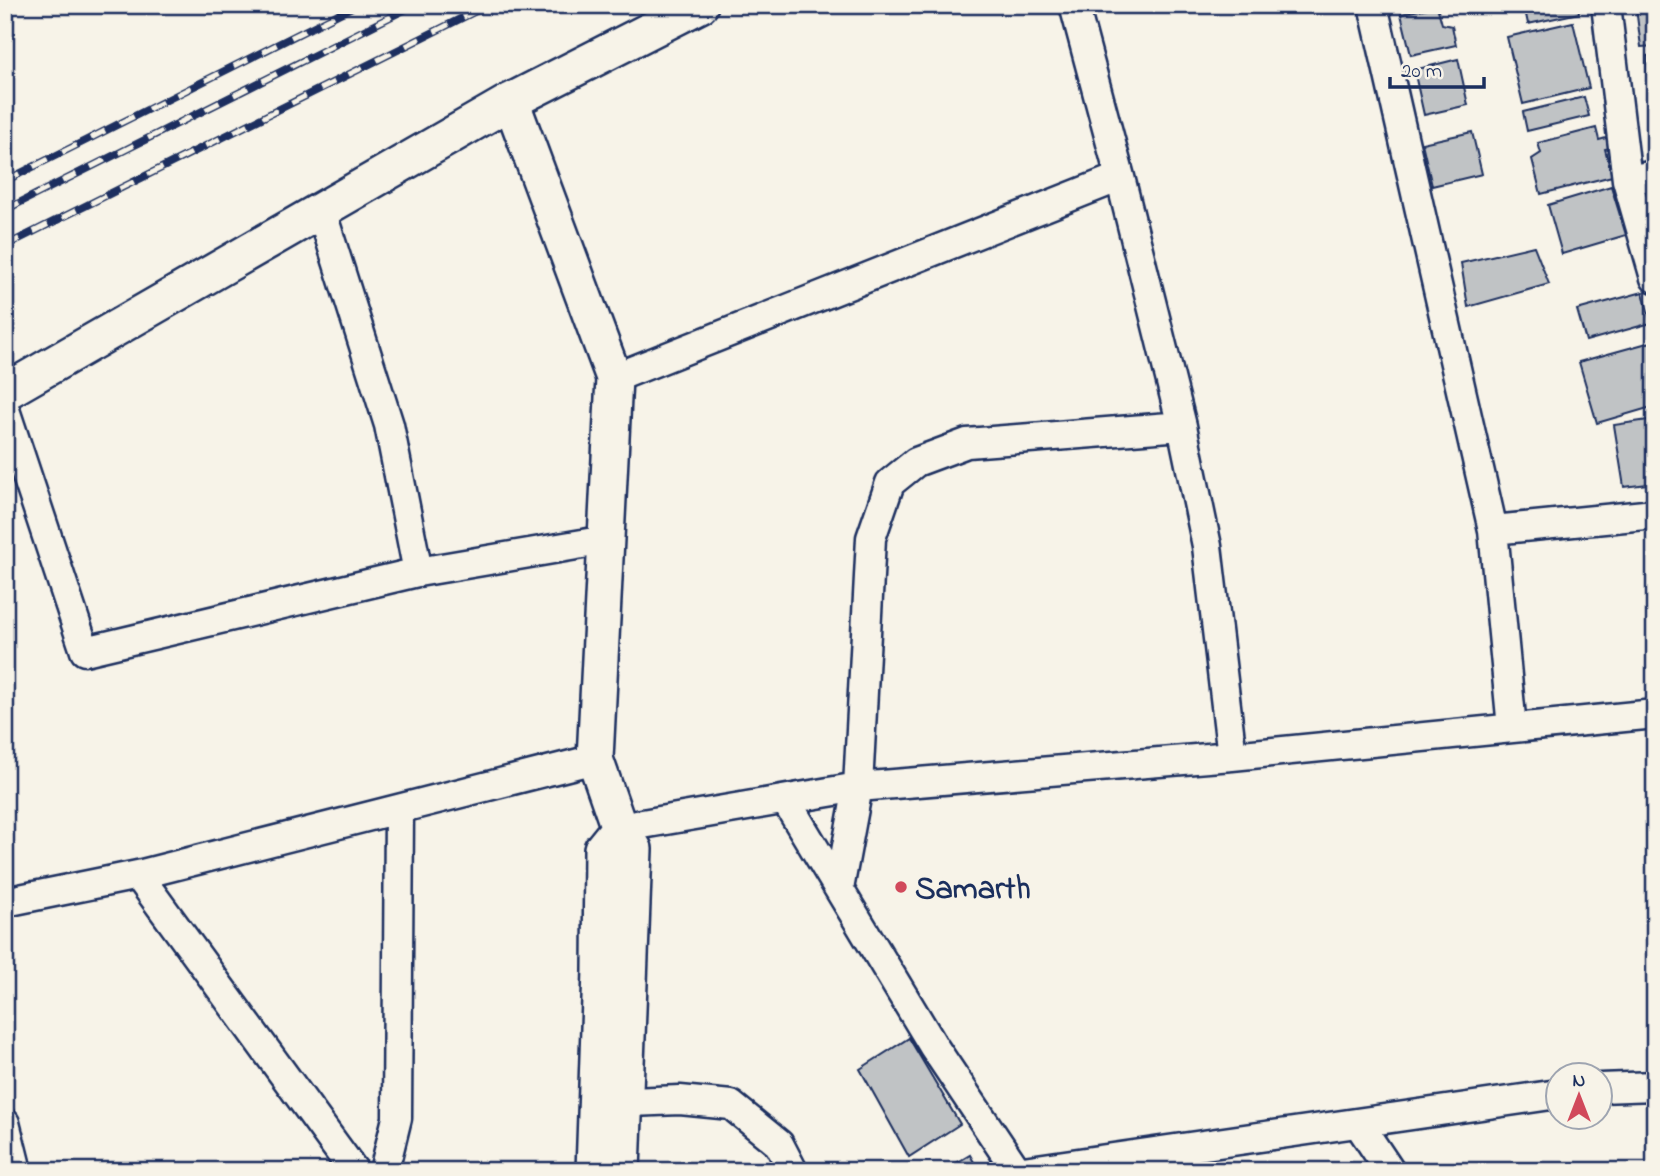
<svg xmlns="http://www.w3.org/2000/svg" width="1660" height="1176" font-family="'Indie Flower',sans-serif">
  <rect width="100%" height="100%" fill="#f7f3e8"/>
  <filter id="ink" filterUnits="userSpaceOnUse"><feTurbulence type="fractalNoise" baseFrequency=".0143" numOctaves="2"/><feDisplacementMap in="SourceGraphic" scale="14" xChannelSelector="R" yChannelSelector="G"/><feConvolveMatrix kernelMatrix="1 2 1 2 8 2 1 2 1" color-interpolation-filters="sRGB"/></filter>
  <g filter="url(#ink)">
    <!-- building -->
    <path fill="#c0c3c5" stroke="#1b2f5e" stroke-width="2" d="M1524,5H1578L1579,13L1528,24Z
      M1655,5V46L1641,47L1636,8Z
      M1437,6L1442,24L1452,26L1456,45L1411,55L1401,14Z
      M1573,22L1589,88L1523,104L1507,37Z
      M1655,55V88H1648L1647,56Z
      M1458,59L1468,105L1424,115L1414,70Z
      M1584,97L1589,116L1527,131L1523,112Z
      M1596,128L1599,140L1613,136L1616,147L1605,149L1612,176L1541,194L1532,159L1541,153L1538,143Z
      M1472,132L1482,174L1432,186L1422,143Z
      M1611,186L1626,235L1562,254L1548,205Z
      M1534,246L1549,284L1468,307L1461,263Z
      M1643,292L1651,323L1586,341L1577,310Z
      M1651,342L1655,353V406L1597,423L1579,362Z
      M1655,419V483L1624,487L1614,425Z
      M909,1038L960,1124L909,1157L860,1069Z
      M970,1155L979,1171H943Z"/>
    <g fill="none" stroke-linecap="round" stroke-linejoin="round">
      <!-- minor casing -->
      <g stroke="#1b2f5e" stroke-width="33">
        <path id="minor" d="M1074,5L1120,177L1182,426L1207,546L1232,756
          M1373,5L1493,530L1512,728
          M1606,5L1627,180L1655,278
          M1627,180L1655,175
          M321,210L389,425L418,572
          M614,378L1120,177
          M5,410L85,651L418,572L606,540
          M1493,530L1655,514
          M786,801L934,1047L1017,1171
          M619,828L858,787L1232,756L1655,714
          M138,875L354,1171
          M839,889L858,787L871,538L890,483L916,462L967,443L1182,426
          M5,902L138,875L595,759
          M1600,1088L1655,1086
          M606,1103L680,1100L731,1105L779,1144L793,1171
          M5,1123L17,1171
          M1358,1123L1390,1171
          M384,1171L397,1118L399,810
          M1023,1171L1558,1094"/>
      </g>
      <!-- tertiary casing -->
      <g stroke="#1b2f5e" stroke-width="40">
        <path id="tertiary" d="M511,101L614,378L595,759L619,828L634,849L622,1171
          M5,392L511,101L700,5
          M594,1171L601,971L602,849L619,828"/>
      </g>
      <!-- minor -->
      <use href="#minor" stroke="#f7f3e8" stroke-width="28"/>
      <!-- tertiary -->
      <use href="#tertiary" stroke="#f7f3e8" stroke-width="35"/>
      <!-- rail casing -->
      <g stroke="#1b2f5e" stroke-width="8">
        <path id="rail" d="M5,181L356,5
          M5,210L414,5
          M5,246L488,5"/>
      </g>
      <!-- rail -->
      <use href="#rail" stroke="#f7f3e8" stroke-width="5" stroke-dasharray="16" stroke-linecap="butt"/>
    </g>
  </g>
  <!-- markers -->
  <circle fill="#d1495b" stroke="#f7f3e8" stroke-width="2.5" cx="901" cy="887" r="7"/>
  <g text-anchor="middle" stroke-width="6" stroke-linejoin="round" paint-order="stroke">
    <!-- poi labels -->
    <g font-size="32" font-weight="bold" fill="#1b2f5e" stroke="#f7f3e8" text-anchor="start">
      <text x="915" y="898">Samarth</text>
    </g>
  </g>
  <!-- margin -->
  <rect width="1660" height="1176" fill="none" stroke="#f7f3e8" stroke-width="28"/>
  <rect x="14" y="14" width="1632" height="1148" fill="none" stroke="#1b2f5e" stroke-width="2.5" filter="url(#ink)"/>
  <!-- north arrow -->
  <g transform="translate(1579 1096)"><circle r="33" fill="#f7f3e8" stroke="#9fa5b1" stroke-width="2"/>
  <path d="M0-5L12 26L0 18L-12 26Z" fill="#d1495b"/>
  <text y="-10" font-size="19" font-weight="bold" text-anchor="middle" fill="#1b2f5e">N</text>
  </g>
  <!-- scale -->
  <path d="M1390 77v10h94v-10" fill="none" stroke="#1b2f5e" stroke-width="3.5"/>
  <text x="1401" y="77" font-size="21" fill="#1b2f5e" stroke="#f7f3e8" stroke-width="5" paint-order="stroke">20 m</text>
</svg>
